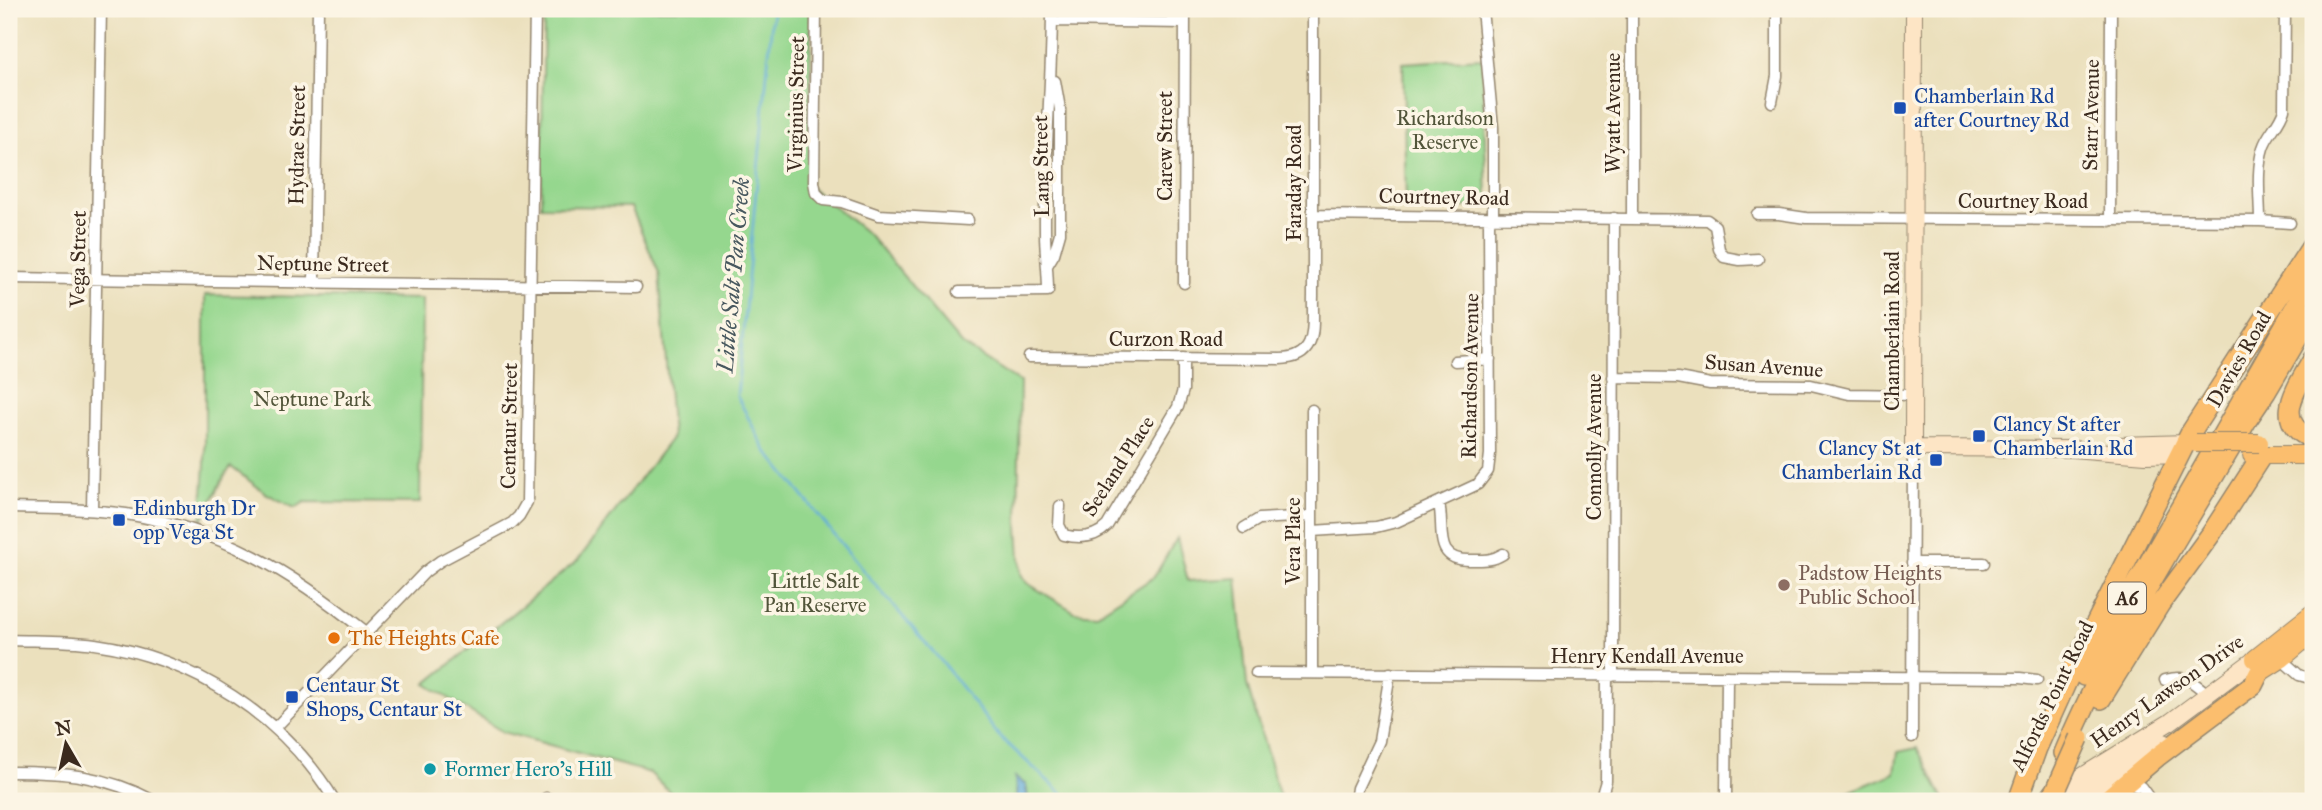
<svg xmlns="http://www.w3.org/2000/svg" width="2322" height="810" font-family="'IM FELL Great Primer',serif">
  <rect width="100%" height="100%" fill="#fcf5e5"/>
  <filter id="ink" filterUnits="userSpaceOnUse"><feTurbulence type="fractalNoise" baseFrequency=".0143" numOctaves="2"/><feDisplacementMap in="SourceGraphic" scale="14" xChannelSelector="R" yChannelSelector="G"/><feConvolveMatrix kernelMatrix="1 2 1 2 8 2 1 2 1" color-interpolation-filters="sRGB"/></filter>
  <filter id="wash" filterUnits="userSpaceOnUse"><feTurbulence type="fractalNoise" baseFrequency=".00686" numOctaves="4" result="noise"/><feDisplacementMap in="SourceGraphic" scale="28" xChannelSelector="R" yChannelSelector="G"/><feGaussianBlur stdDeviation="1.57" result="paint"/><feColorMatrix in="noise" values="0 0 0 0 0 0 0 0 0 0 0 0 0 0 0 0 0 1.4 0 .05"/><feComposite in="paint" operator="in"/></filter>
  <g filter="url(#wash)">
    <rect width="100%" height="100%" fill="#ebe0bd"/>
    <!-- green -->
    <path fill="#95d78e" stroke="#688056" stroke-width="2" d="M544,9H811L810,187L869,235L960,343L1020,382L1018,527L1021,574L1027,583L1075,612L1097,614L1154,577L1177,538L1188,581L1237,578L1247,685L1281,801H1028L1026,785L1016,795L1017,801H679L650,773L503,732L426,684L578,560L672,437L659,273L631,207L541,206Z
      M1482,58L1487,198L1483,207L1406,206L1403,63Z
      M205,295L422,299L420,503L305,502L295,508L267,494L231,467L224,477L201,522L205,465Z
      M1917,748L1945,801H1827L1895,773L1898,752Z"/>
    <!-- water -->
    <path fill="#61acd9" stroke="#4e6b7c" stroke-width="2" d="M1015,777L1026,785L1028,801H1017Z"/>
    <g fill="none" stroke-linecap="round" stroke-linejoin="round">
      <!-- stream -->
      <path stroke="#61acd9" stroke-width="2.5" d="M773,9L737,396L764,448L861,568L942,662L999,736L1070,801"/>
    </g>
  </g>
  <g filter="url(#ink)">
    <g fill="none" stroke-linecap="round" stroke-linejoin="round">
      <!-- street casing -->
      <g stroke="#93856e" stroke-width="13">
        <path id="street" d="M816,9L814,182L816,193L823,200L842,202L879,215L968,220
          M1482,9L1493,127V217
          M1052,21L1184,23
          M1772,102L1777,76V9
          M1757,214H1779L1806,218L2260,221L2290,223
          M1313,215L1707,220L1715,226L1719,249L1724,257L1740,260L1758,259
          M1632,218V9
          M2110,221L2111,9
          M2260,221C2260,199 2256,170 2263,148C2267,134 2280,124 2284,109L2285,9
          M1048,264L1054,254L1060,233V109L1055,81
          M9,278L636,287
          M314,283L318,9
          M1184,283L1185,9
          M959,292L1048,291C1048,271 1045,252 1045,232C1044,157 1052,83 1052,9
          M1029,357L1280,359C1320,358 1312,326 1313,296V9
          M1455,361L1490,359
          M1613,377L1678,378L1710,384L1811,385L1849,394L1913,395
          M1439,503C1445,530 1432,561 1471,560C1483,560 1492,561 1503,554
          M1060,506L1059,525L1064,535C1080,539 1095,538 1107,526L1178,407L1183,390V358
          M9,508C48,509 87,508 126,514C221,529 292,572 366,632
          M92,510L101,9
          M1244,528L1259,519L1312,516
          M1312,531L1376,527L1396,522L1478,484L1488,471L1490,454L1489,217
          M1912,563H1984
          M9,640C37,641 66,640 95,644C194,658 283,716 335,801
          M2281,659L2299,675L2313,679
          M1256,673L2020,678L2037,680
          M1312,673V410
          M1613,676L1614,218
          M2165,680C2189,674 2190,681 2209,695
          M275,728L425,572L440,561L512,523L519,516L527,502L535,9
          M1912,737L1913,448
          M9,772C63,772 105,775 154,801
          M2127,784L2141,787L2151,801
          M546,798L556,801
          M1726,798L1727,676
          M1355,801L1357,788L1379,741L1390,673
          M1600,801L1606,781L1607,676
          M2087,801L2108,790"/>
      </g>
      <!-- secondary casing -->
      <g stroke="#93856e" stroke-width="18">
        <path id="secondary" d="M1914,9L1913,448L2072,449L2146,455L2181,454
          M2120,445L2187,443
          M2050,796L2170,722L2255,659
          M2071,801L2164,742"/>
      </g>
      <!-- primary casing -->
      <g stroke="#93856e" stroke-width="20">
        <path id="primary" d="M2252,455H2313
          M2255,659L2313,613
          M2259,673L2281,659L2313,632"/>
      </g>
      <!-- highway casing -->
      <g stroke="#93856e" stroke-width="22">
        <path id="highway" d="M2313,359C2298,387 2270,422 2313,439
          M2084,676L2313,276
          M2101,699L2160,604L2211,534L2262,455
          M2064,753C2113,636 2184,529 2247,420L2266,392L2313,312
          M2018,801L2037,748L2067,681L2191,432L2313,244
          M2105,801L2157,757L2253,685L2259,673"/>
      </g>
      <!-- street -->
      <use href="#street" stroke="#fff" stroke-width="10"/>
      <!-- secondary -->
      <use href="#secondary" stroke="#fde5c5" stroke-width="16"/>
      <!-- primary -->
      <use href="#primary" stroke="#fbbe6e" stroke-width="18"/>
      <!-- highway -->
      <use href="#highway" stroke="#fbbe6e" stroke-width="19"/>
      <!-- primary-bridge casing -->
      <g stroke="#93856e" stroke-width="20" stroke-linecap="butt">
        <path id="primary-bridge" d="M2196,443H2259"/>
      </g>
      <!-- highway-bridge casing -->
      <g stroke="#93856e" stroke-width="22" stroke-linecap="butt">
        <path id="highway-bridge" d="M2048,801L2056,790L2079,738"/>
      </g>
      <!-- primary-bridge -->
      <use href="#primary-bridge" stroke="#fbbe6e" stroke-width="18"/>
      <!-- highway-bridge -->
      <use href="#highway-bridge" stroke="#fbbe6e" stroke-width="19"/>
    </g>
  </g>
  <!-- markers -->
  <g fill="#1a4fb4" stroke="#fcf5e5" stroke-width="2.5">
    <rect x="1893" y="101" width="14" height="14" rx="3.5"/>
    <rect x="1972" y="429" width="14" height="14" rx="3.5"/>
    <rect x="1929" y="453" width="14" height="14" rx="3.5"/>
    <rect x="112" y="513" width="14" height="14" rx="3.5"/>
    <rect x="285" y="690" width="14" height="14" rx="3.5"/>
  </g>
  <circle fill="#8d6e63" stroke="#fcf5e5" stroke-width="2.5" cx="1784" cy="585" r="7"/>
  <circle fill="#e8710a" stroke="#fcf5e5" stroke-width="2.5" cx="334" cy="638" r="7"/>
  <circle fill="#0f9aa8" stroke="#fcf5e5" stroke-width="2.5" cx="430" cy="769" r="7"/>
  <g text-anchor="middle" stroke-width="7" stroke-linejoin="round" paint-order="stroke">
    <!-- shield labels -->
    <rect fill="#fcf5e5" stroke="#75675a" stroke-width="2" x="2108" y="582.5" width="38" height="31" rx="5"/>
    <g font-size="19" font-weight="bold" fill="#3b2a1e">
      <text x="2127" y="605">A6</text>
    </g>
    <!-- transit labels -->
    <g font-size="21" fill="#164399" stroke="#fcf5e5" text-anchor="start">
      <text x="1914" y="103">Chamberlain Rd<tspan x="1914" dy="24">after Courtney Rd</tspan></text>
      <text x="1993" y="431">Clancy St after<tspan x="1993" dy="24">Chamberlain Rd</tspan></text>
      <text x="1922" y="455" text-anchor="end">Clancy St at<tspan x="1922" dy="24">Chamberlain Rd</tspan></text>
      <text x="133" y="515">Edinburgh Dr<tspan x="133" dy="24">opp Vega St</tspan></text>
      <text x="306" y="692">Centaur St<tspan x="306" dy="24">Shops, Centaur St</tspan></text>
    </g>
    <!-- street labels -->
    <g font-size="21" fill="#3b2a1e" stroke="#fcf5e5">
      <text transform="translate(796 104) rotate(-89)" y="7">Virginius Street</text>
      <text transform="translate(1613 113) rotate(-90)" y="7">Wyatt Avenue</text>
      <text transform="translate(2091 115) rotate(-89)" y="7">Starr Avenue</text>
      <text transform="translate(297 145) rotate(-89)" y="7">Hydrae Street</text>
      <text transform="translate(1165 146) rotate(-90)" y="7">Carew Street</text>
      <text transform="translate(1041 166) rotate(-91)" y="7">Lang Street</text>
      <text transform="translate(1294 183) rotate(-90)" y="7">Faraday Road</text>
      <text transform="translate(1444 197) rotate(1)" y="7">Courtney Road</text>
      <text x="2023" y="208">Courtney Road</text>
      <text transform="translate(78 259) rotate(-89)" y="7">Vega Street</text>
      <text transform="translate(323 264) rotate(1)" y="7">Neptune Street</text>
      <text transform="translate(1892 331) rotate(-90)" y="7">Chamberlain Road</text>
      <text x="1166" y="346">Curzon Road</text>
      <text transform="translate(2239 359) rotate(-60)" y="7">Davies Road</text>
      <text transform="translate(1764 366) rotate(4)" y="7">Susan Avenue</text>
      <text transform="translate(1470 376) rotate(-89)" y="7">Richardson Avenue</text>
      <text transform="translate(509 426) rotate(-89)" y="7">Centaur Street</text>
      <text transform="translate(1594 447) rotate(-90)" y="7">Connolly Avenue</text>
      <text transform="translate(1118 466) rotate(-57)" y="7">Seeland Place</text>
      <text transform="translate(1293 541) rotate(-90)" y="7">Vera Place</text>
      <text x="1647" y="663">Henry Kendall Avenue</text>
      <text transform="translate(2167 691) rotate(-35)" y="7">Henry Lawson Drive</text>
      <text transform="translate(2052 696) rotate(-64)" y="7">Alfords Point Road</text>
    </g>
    <!-- park labels -->
    <g font-size="21" fill="#52553a" stroke="#fcf5e5">
      <text x="1445" y="125">Richardson<tspan x="1445" dy="24">Reserve</tspan></text>
      <text x="312" y="406">Neptune Park</text>
      <text x="815" y="588">Little Salt<tspan x="815" dy="24">Pan Reserve</tspan></text>
    </g>
    <!-- education labels -->
    <g font-size="21" fill="#785e54" stroke="#fcf5e5" text-anchor="start">
      <text x="1798" y="580">Padstow Heights<tspan x="1798" dy="24">Public School</tspan></text>
    </g>
    <!-- food labels -->
    <g font-size="21" fill="#c56008" stroke="#fcf5e5" text-anchor="start">
      <text x="348" y="645">The Heights Cafe</text>
    </g>
    <!-- culture labels -->
    <g font-size="21" fill="#0d838f" stroke="#fcf5e5" text-anchor="start">
      <text x="444" y="776">Former Hero's Hill</text>
    </g>
    <!-- water labels -->
    <g font-size="23" font-style="italic" fill="#48585f" stroke="#fcf5e5">
      <text transform="translate(733 275) rotate(-85)" y="8">Little Salt Pan Creek</text>
    </g>
  </g>
  <!-- margin -->
  <rect width="2322" height="810" fill="none" stroke="#fcf5e5" stroke-width="35"/>
  <!-- north arrow -->
  <g transform="translate(66 744) rotate(351)" stroke="#fcf5e5" stroke-width="5" paint-order="stroke">
  <path d="M0-5L12 26L0 18L-12 26Z" fill="#3b2a1e"/>
  <text y="-10" font-size="19" font-weight="bold" text-anchor="middle" fill="#3b2a1e">N</text>
  </g>
</svg>
